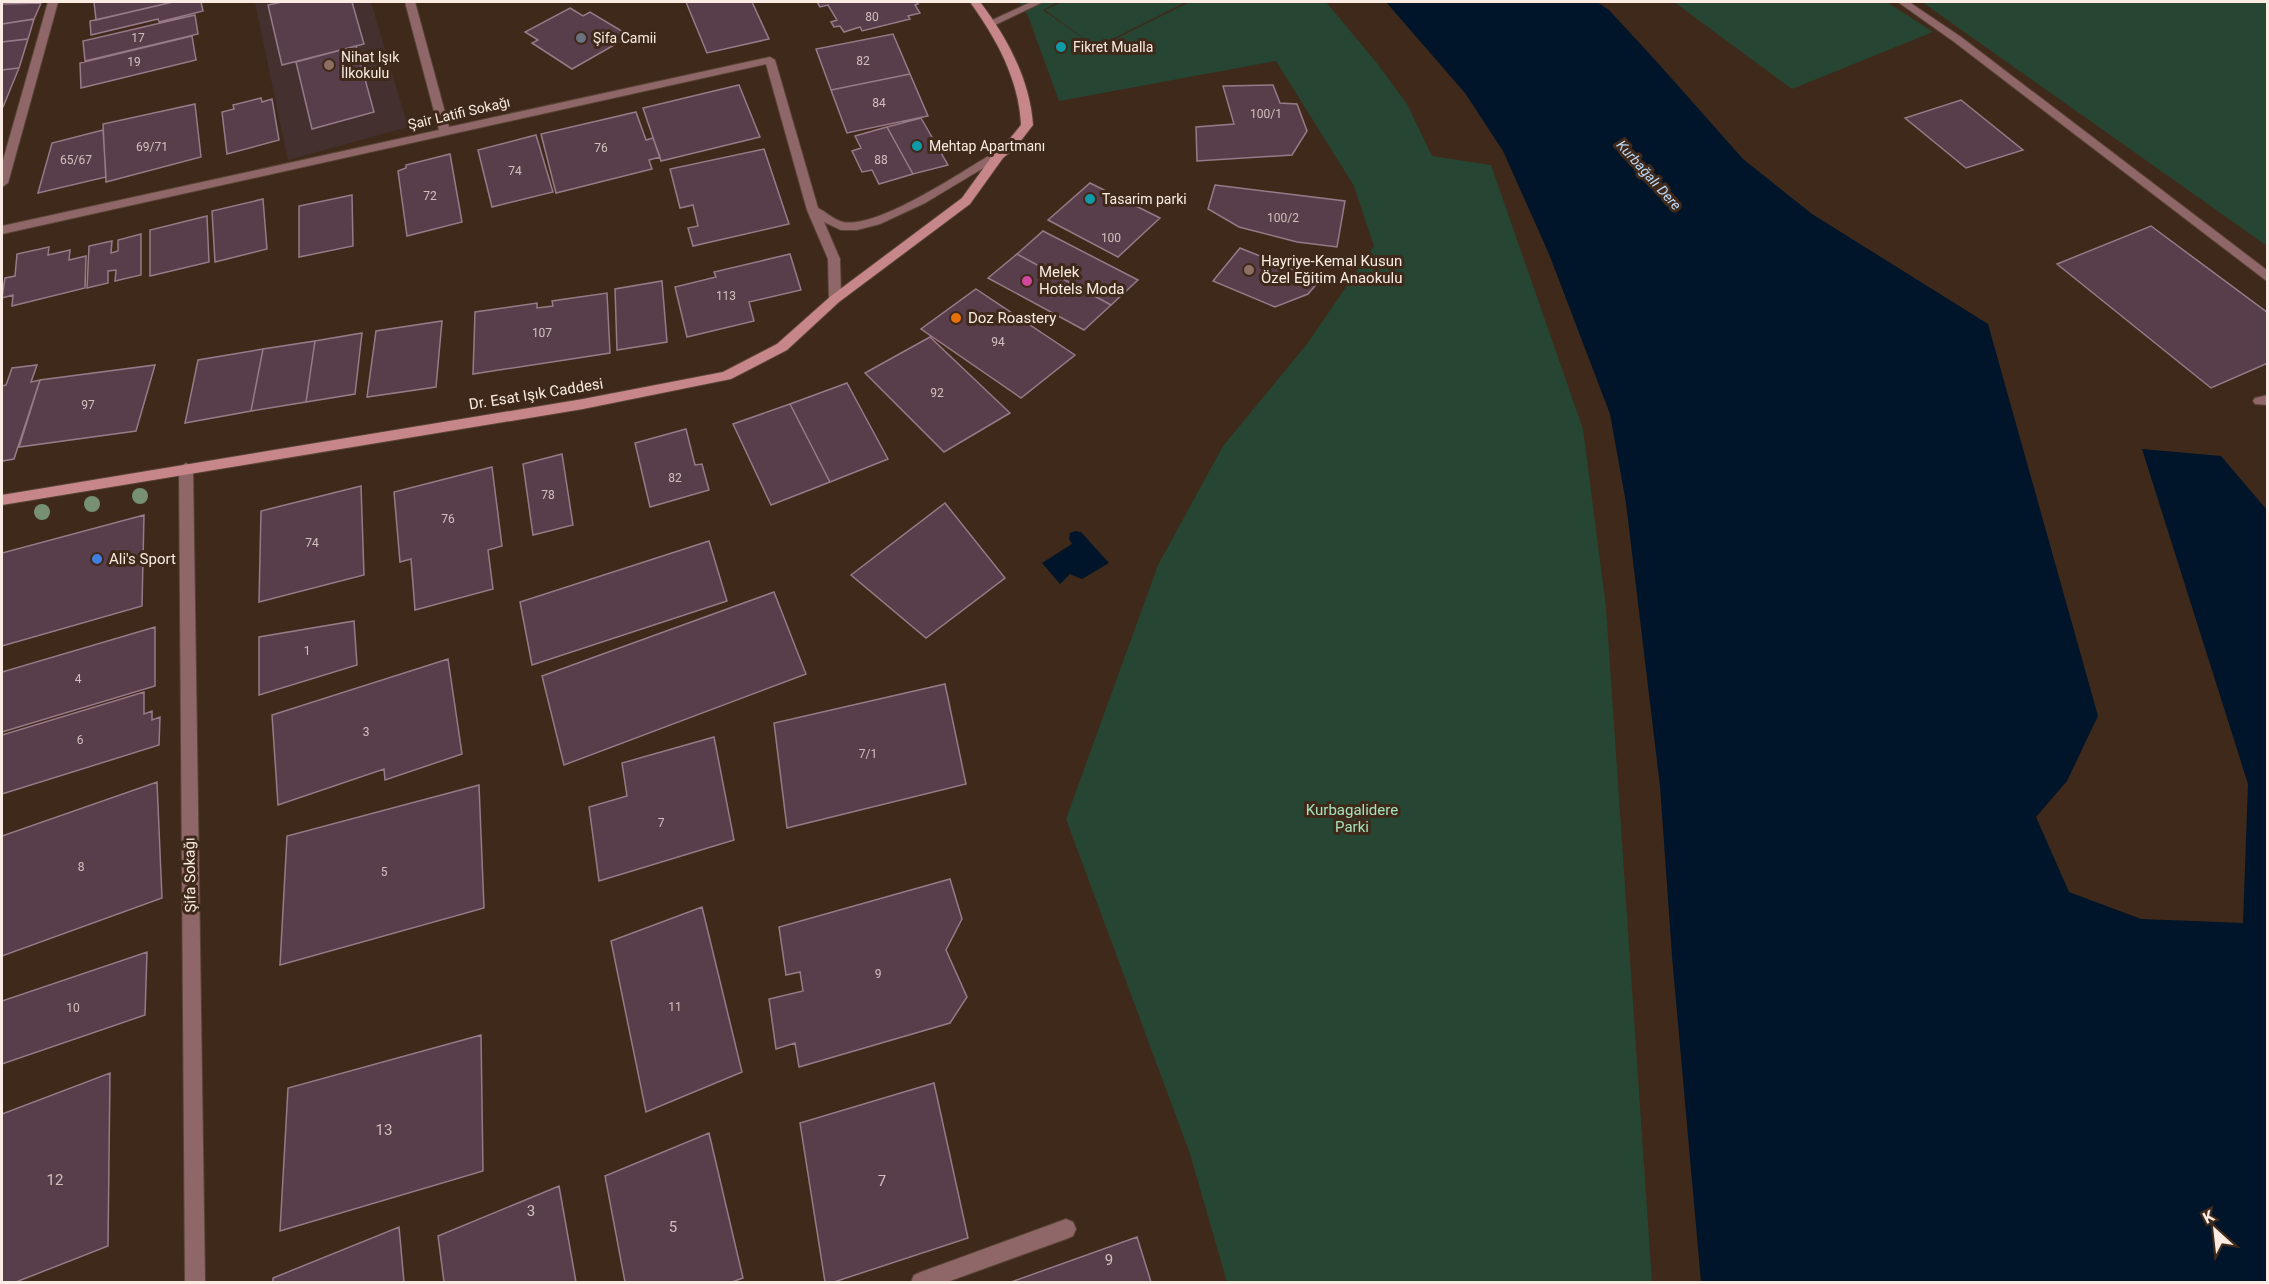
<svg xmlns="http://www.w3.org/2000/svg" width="2269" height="1284" font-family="Roboto,sans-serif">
  <rect width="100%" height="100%" fill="#3f291a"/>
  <!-- education -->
  <path fill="#453030" d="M263,2H371L408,127L288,160L255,3Z"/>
  <!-- green -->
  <path fill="#264532" d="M1019,2H1058L1043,10L1097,48L1190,2H1326L1376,62L1407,104L1432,156L1491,165L1583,429L1606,607L1652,1282H1227L1190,1154L1066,819L1158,565L1223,446L1307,344L1374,246L1354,186L1276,61L1059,101L1028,16Z
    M1062,2H1186L1096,47L1045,10Z
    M1674,2H1887L1933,32L1792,89Z
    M1922,2H2267V246Z"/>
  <!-- water -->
  <path fill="#00142a" d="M1386,2H1597L1609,10L1657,62L1743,159L1812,214L1988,324L2098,716L2067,781L2036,817L2069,892L2141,919L2243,923L2248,784L2142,449L2221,456L2267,510V1282H1701L1672,956L1660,786L1626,503L1610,414L1549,254L1503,151L1465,93Z
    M1075,531L1081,532L1109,563L1082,579L1070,574L1060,584L1042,563L1072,544L1069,539L1070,533Z"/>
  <!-- building -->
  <path fill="#583e4b" stroke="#977a88" stroke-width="1.5" d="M94,2H173L96,20Z
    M173,2H201L203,11L159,22L158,19L91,35L90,21Z
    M282,2H352L364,44L282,65L268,5Z
    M686,2H752L769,39L707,53Z
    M817,2H916L918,4L915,5L920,13L908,16L910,19L862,31L860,27L844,32L840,26L834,27L831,22L837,20L828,5L820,7Z
    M41,3L34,19L2,24V4Z
    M570,8L583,16L590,12L630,36L572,69L532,43L538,40L525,32Z
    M195,15L198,34L85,61L83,41Z
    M34,19L28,39L2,42V24Z
    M893,34L910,74L831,90L816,49Z
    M192,36L196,60L81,88L80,63Z
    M28,39L19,68L2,70V42Z
    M356,46L374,112L312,129L296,62Z
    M19,68L3,107H2V70Z
    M910,74L928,116L847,133L831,90Z
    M739,85L760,137L661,161L643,108Z
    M1273,85L1280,103L1297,104L1307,131L1292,155L1197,161L1196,127L1234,124L1223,86Z
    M261,98L262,102L272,99L279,140L227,154L222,112L234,109L233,105Z
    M1961,100L2023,150L1966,168L1905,118Z
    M195,104L201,157L106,182L103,124Z
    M636,112L646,140L653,138L660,157L649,160L652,169L556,193L541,134Z
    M921,118L948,165L913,174L887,127Z
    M887,127L913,174L879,184L872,170L862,172L852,151L861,148L855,136Z
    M103,130L106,177L38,193L52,143Z
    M536,135L553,192L492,207L478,150Z
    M764,149L789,224L693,246L688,228L698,226L693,205L680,208L670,169Z
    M450,154L462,222L407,236L398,171L406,168V165Z
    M1090,183L1160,218L1118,257L1048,220Z
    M1215,185L1345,201L1337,247L1297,242L1239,227L1208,209Z
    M352,195L353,246L299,257V206Z
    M263,199L267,249L215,262L212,211Z
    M207,216L209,262L150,276V230Z
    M2151,226L2268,313V363L2211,388L2057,264Z
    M1043,231L1138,280L1111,305L1017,254Z
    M141,234V275L115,281L116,270L108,271V283L87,288L89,246L112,241L111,253L118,251V240Z
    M49,247L48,255L70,250L69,260L86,256L85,288L12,306L13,295L2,298L5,278L15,276L17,254Z
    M1240,248L1320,280L1308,294L1275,307L1213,281Z
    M790,254L801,290L749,302L754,321L687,337L675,287L716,277L714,272Z
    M1017,254L1111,305L1084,330L988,278Z
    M662,281L667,342L617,350L615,289Z
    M976,289L1075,355L1021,398L921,329Z
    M607,293L610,353L473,374L475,312L537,303V308L553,306L552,301Z
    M442,321L436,387L367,397L376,331Z
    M362,333L355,394L306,402L315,341Z
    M930,337L1010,413L944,452L865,373Z
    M315,341L306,402L251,411L263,349Z
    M263,349L251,411L185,423L198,360Z
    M37,365L31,382L40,380L14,459L2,461V386L6,385L12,368Z
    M155,365L136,431L19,447L40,380Z
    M847,383L888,459L830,482L790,404Z
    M790,404L830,482L771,505L733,424Z
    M686,429L695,465L702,464L709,490L650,507L635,443Z
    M562,454L573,525L533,535L523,464Z
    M492,467L502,546L488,550L493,589L415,610L411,559L400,562L394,492Z
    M361,486L364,575L259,602L261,511Z
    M945,503L1005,578L926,638L851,575Z
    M144,515L142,606L2,646V553Z
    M709,541L727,601L532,665L520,602Z
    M774,592L806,674L564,765L542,676Z
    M354,621L357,665L259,695V637Z
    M155,627V686L2,732V672Z
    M448,659L462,754L385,780L384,769L278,805L272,715Z
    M945,684L966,784L787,828L774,723Z
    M144,692V714L152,711V720L160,717L159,745L2,794V735Z
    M714,737L734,840L599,881L589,807L627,796L622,763Z
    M157,782L162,898L2,956V836Z
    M479,785L484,908L280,965L287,836Z
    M950,879L962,919L946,950L967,997L950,1023L799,1067L795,1043L776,1049L769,999L803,991L800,972L786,975L779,927Z
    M702,907L742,1072L646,1112L611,941Z
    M147,952L145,1015L2,1064V1001Z
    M481,1035L483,1171L280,1231L288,1088Z
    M110,1073L108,1246L16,1282H2V1114Z
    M934,1083L968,1238L834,1282H825L800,1123Z
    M709,1133L743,1278L732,1282H625L605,1176Z
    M559,1186L576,1282H444L438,1236Z
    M399,1227L404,1282H273V1278Z
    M1137,1237L1151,1282H1011Z"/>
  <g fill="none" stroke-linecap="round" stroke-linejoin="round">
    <!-- lane casing -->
    <g stroke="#594436" stroke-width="2">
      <path id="lane" d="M1898,2H1909L1961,37L2268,271V282L1953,41Z
        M2268,395V405L2255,404L2253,401L2255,398Z"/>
    </g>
    <!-- street casing -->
    <g stroke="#594436" stroke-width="2">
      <path id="street" d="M48,2H58L8,183L2,187V164Z
        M405,2H415L449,127L770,57L775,60L818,208C826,212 834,220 843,222C878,229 963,171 995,152L999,151L1005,155L925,203L880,224L857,230H841L824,222L840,259L841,299L835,303L829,299L828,259L807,210L766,64L2,234V226L439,130Z
        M1031,2H1043L995,25L986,23Z
        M186,463L193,468L205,1282H185L179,468Z
        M1066,1219L1073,1222L1076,1229L1073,1236L1066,1239L947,1282H911L914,1275L921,1272Z"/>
    </g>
    <!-- secondary casing -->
    <g stroke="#594436" stroke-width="2">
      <path id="secondary" d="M970,2H980C1007,37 1030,80 1033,125L1016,147L1003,158L970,204L839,302L787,350L731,379L583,409L2,505V495L583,399L723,372L777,344L831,296L962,198L995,152L1008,141L1021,125C1019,79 996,38 970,2Z"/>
    </g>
    <!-- lane -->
    <use href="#lane" fill="#906769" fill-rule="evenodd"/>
    <!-- street -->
    <use href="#street" fill="#906769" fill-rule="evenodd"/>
    <!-- secondary -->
    <use href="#secondary" fill="#c7878a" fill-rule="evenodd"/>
  </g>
  <!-- trees -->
  <g fill="#778f72">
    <circle cx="140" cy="496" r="8"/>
    <circle cx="92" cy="504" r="8"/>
    <circle cx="42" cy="512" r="8"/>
  </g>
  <!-- markers -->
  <circle fill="#6b7280" stroke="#3f291a" stroke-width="2" cx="581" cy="38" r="6"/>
  <g fill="#0f9aa8" stroke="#3f291a" stroke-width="2">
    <circle cx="1061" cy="47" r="6"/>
    <circle cx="917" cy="146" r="6"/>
    <circle cx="1090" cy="199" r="6"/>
  </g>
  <g fill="#8d6e63" stroke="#3f291a" stroke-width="2">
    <circle cx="329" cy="65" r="6"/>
    <circle cx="1249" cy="270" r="6"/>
  </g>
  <circle fill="#d1479c" stroke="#3f291a" stroke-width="2" cx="1027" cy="281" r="6"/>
  <circle fill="#e8710a" stroke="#3f291a" stroke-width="2" cx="956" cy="318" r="6"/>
  <circle fill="#3f7fe0" stroke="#3f291a" stroke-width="2" cx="97" cy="559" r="6"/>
  <g text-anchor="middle" stroke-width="6" stroke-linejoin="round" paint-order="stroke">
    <!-- number labels -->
    <g font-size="12" fill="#d2c0bd">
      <text x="872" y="21">80</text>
      <text x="138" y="42">17</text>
      <text x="863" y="65">82</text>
      <text x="134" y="66">19</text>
      <text x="879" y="107">84</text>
      <text x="1266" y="118">100/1</text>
      <text x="152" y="151">69/71</text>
      <text x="601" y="152">76</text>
      <text x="76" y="164">65/67</text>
      <text x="881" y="164">88</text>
      <text x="515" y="175">74</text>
      <text x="430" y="200">72</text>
      <text x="1283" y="222">100/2</text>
      <text x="1111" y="242">100</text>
      <text x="726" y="300">113</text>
      <text x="542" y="337">107</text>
      <text x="998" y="346">94</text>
      <text x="937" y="397">92</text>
      <text x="88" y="409">97</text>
      <text x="675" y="482">82</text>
      <text x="548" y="499">78</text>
      <text x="448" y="523">76</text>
      <text x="312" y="547">74</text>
      <text x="307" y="655">1</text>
      <text x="78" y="683">4</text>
      <text x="366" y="736">3</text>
      <text x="80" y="744">6</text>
      <text x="868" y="758">7/1</text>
      <text x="661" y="827">7</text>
      <text x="81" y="871">8</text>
      <text x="384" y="876">5</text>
      <text x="878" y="978">9</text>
      <text x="675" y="1011">11</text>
      <text x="73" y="1012">10</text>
    </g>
    <!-- far-poi labels -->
    <g font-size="14" fill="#fbece3" stroke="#3f291a" text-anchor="start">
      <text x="593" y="43">Şifa Camii</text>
      <text x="1073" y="52">Fikret Mualla</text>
      <text x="341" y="62">Nihat Işık<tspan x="341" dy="16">İlkokulu</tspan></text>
      <text x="929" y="151">Mehtap Apartmanı</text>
      <text x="1102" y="204">Tasarim parki</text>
    </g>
    <!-- far-street labels -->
    <g font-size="14" fill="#fbece3" stroke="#3f291a">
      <text transform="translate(459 113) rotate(-13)" y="5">Şair Latifi Sokağı</text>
    </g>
    <!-- far-water labels -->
    <g font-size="14" font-style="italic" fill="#bddaf8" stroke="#3f291a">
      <text transform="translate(1649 175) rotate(48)" y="5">Kurbağalı Dere</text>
    </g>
    <!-- poi labels -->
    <g font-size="15" fill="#fbece3" stroke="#3f291a" text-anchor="start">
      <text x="1261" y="266">Hayriye-Kemal Kusun<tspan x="1261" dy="17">Özel Eğitim Anaokulu</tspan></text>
      <text x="1039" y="277">Melek<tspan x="1039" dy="17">Hotels Moda</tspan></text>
      <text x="968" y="323">Doz Roastery</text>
      <text x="109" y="564">Ali's Sport</text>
    </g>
    <!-- street labels -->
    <g font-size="15" fill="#fbece3" stroke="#3f291a">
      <text transform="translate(536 394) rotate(-9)" y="5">Dr. Esat Işık Caddesi</text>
      <text transform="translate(190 875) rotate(-91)" y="5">Şifa Sokağı</text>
    </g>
    <!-- park labels -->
    <g font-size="15" fill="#a4e3ba" stroke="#3f291a">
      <text x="1352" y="815">Kurbagalidere<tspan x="1352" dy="17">Parki</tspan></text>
    </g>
    <!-- near-number labels -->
    <g font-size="15" fill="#d2c0bd">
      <text x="384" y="1135">13</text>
      <text x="55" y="1185">12</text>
      <text x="882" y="1186">7</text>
      <text x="531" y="1216">3</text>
      <text x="673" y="1232">5</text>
      <text x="1109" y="1265">9</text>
    </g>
  </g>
  <!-- border -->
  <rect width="2269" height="1284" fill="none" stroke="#fbece3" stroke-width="6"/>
  <!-- north arrow -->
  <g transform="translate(2215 1230) rotate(333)" stroke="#3f291a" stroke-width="4.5" paint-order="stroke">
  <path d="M0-4.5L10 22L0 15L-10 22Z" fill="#fbece3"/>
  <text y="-9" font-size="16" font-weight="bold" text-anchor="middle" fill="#fbece3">K</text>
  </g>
</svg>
